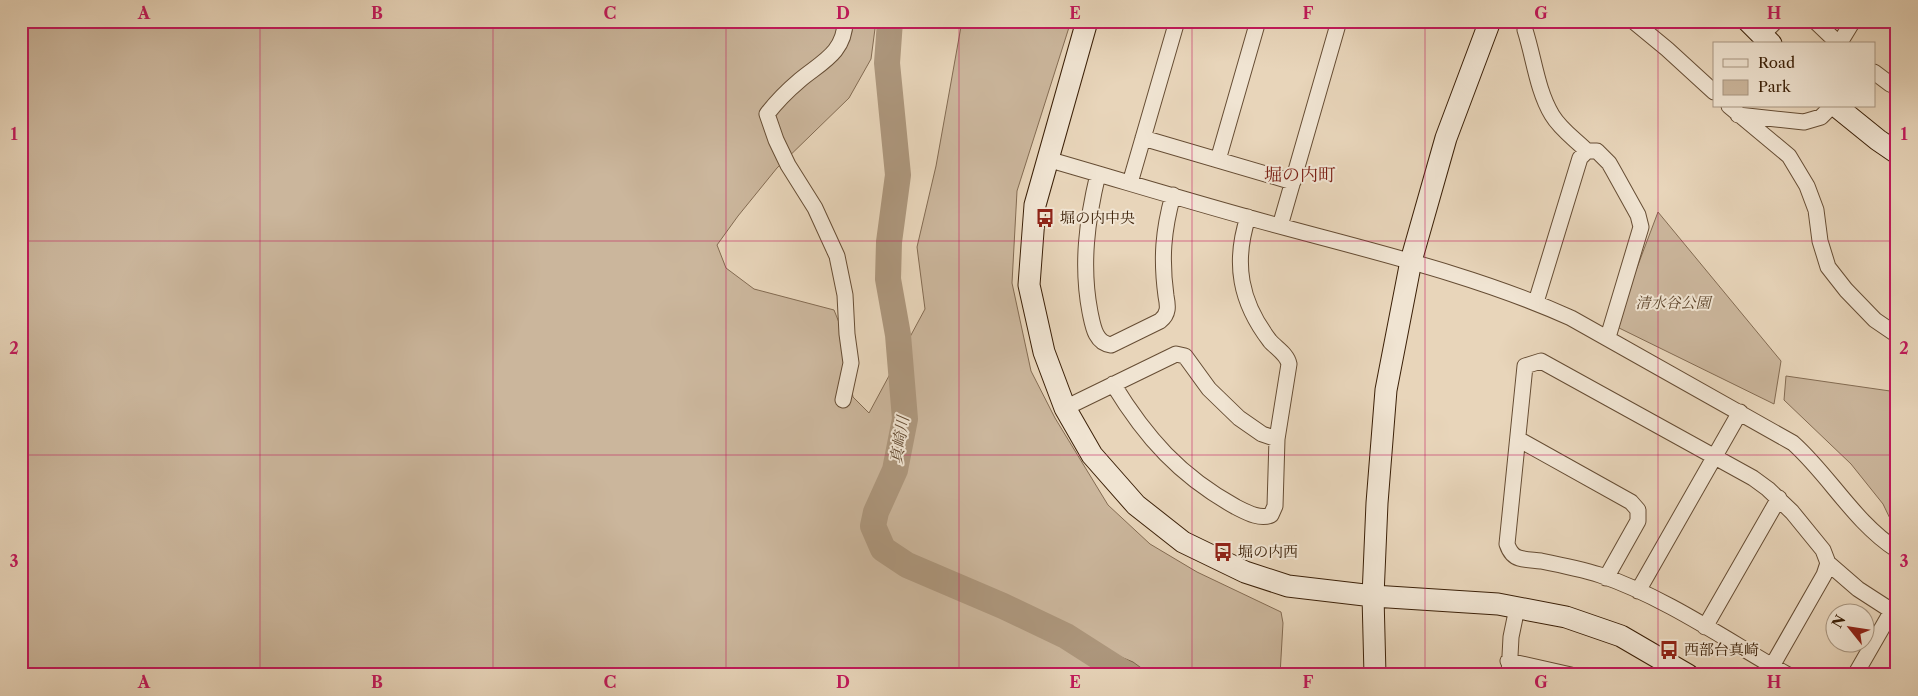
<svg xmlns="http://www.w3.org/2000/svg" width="1918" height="696" font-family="'Libre Caslon Text','Noto Serif JP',serif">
  <rect width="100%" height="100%" fill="#e8d5ba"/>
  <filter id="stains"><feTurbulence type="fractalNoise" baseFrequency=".004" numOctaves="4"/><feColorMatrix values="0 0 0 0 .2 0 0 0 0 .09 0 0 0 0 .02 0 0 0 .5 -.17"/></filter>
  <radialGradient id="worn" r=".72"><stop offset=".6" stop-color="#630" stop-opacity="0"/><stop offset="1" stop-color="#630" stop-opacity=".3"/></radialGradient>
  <!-- green -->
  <path fill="#cbb69c" stroke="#836b52" d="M21,21H876L871,59L849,98L777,168L738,216L717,245L726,268L754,289L834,310L840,325L853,397L869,413L925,309L917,247L936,166L962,21H1071L1017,191L1012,283L1031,371L1055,418L1108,505L1150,544L1197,572L1281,612L1283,623L1280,675H21Z
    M1658,212L1781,361L1774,404L1615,326Z
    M1786,376L1897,392V533L1883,504L1851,464L1784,400Z"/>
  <!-- water -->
  <path fill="#ad977d" stroke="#7f674e" d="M1049,627L1133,662L1151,675H1117Z"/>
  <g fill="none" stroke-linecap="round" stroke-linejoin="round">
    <!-- shore -->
    <path stroke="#745c42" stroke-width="1" d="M1119,675L1118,669L1107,661L1108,658L1131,666L1143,675"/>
    <!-- river -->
    <path stroke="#ad977d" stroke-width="26" d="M890,21L887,63L898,175L889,242L888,279L898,335L905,419L895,470L876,512L873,526L883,549L907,565L1003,606L1066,636L1127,675"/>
    <!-- street casing -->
    <g stroke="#664d34" stroke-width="17">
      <path id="street" d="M1525,21V30C1534,58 1537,90 1552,115C1561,130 1575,139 1587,151
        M1633,21L1667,49L1714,92
        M1815,21L1839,44
        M1762,35L1776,21
        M1839,44L1853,21
        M1874,72L1890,84L1897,87
        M1729,106L1789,156L1807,186L1816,210L1820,241L1828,267L1846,290L1875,320L1897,335
        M1738,115L1804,122L1821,117L1832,106
        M1143,138L1293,182
        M1047,159C1127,182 1207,207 1287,228C1383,254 1480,277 1571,318L1793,443C1830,476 1854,522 1897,550
        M1218,160L1258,21
        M1098,174C1087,220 1081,265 1090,312C1093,326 1095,343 1111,345L1160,321C1169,314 1168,306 1166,296C1161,259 1163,231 1173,195
        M1130,183L1177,21
        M1280,226L1339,21
        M1536,302L1580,158L1587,151H1597L1609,163L1613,170L1638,215L1641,227L1608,337
        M1113,384C1146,438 1180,476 1236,507C1246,512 1260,520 1271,515L1275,506L1277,439L1289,364C1287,354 1276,348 1270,341C1240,302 1233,263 1248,217
        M843,400L851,363L847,334L845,295L837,256L815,208L788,165L776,140L767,114C777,101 787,91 800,80C820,63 845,53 845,21
        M1065,408L1176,354L1185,356L1209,389L1239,418L1262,434L1277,439
        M1518,439L1631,502L1638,510V521L1606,578
        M1828,563L1858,589L1892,611
        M1638,591L1740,412
        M1705,627L1779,498
        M1508,661L1571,675
        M1772,666L1824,575L1828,563L1823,550L1792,512L1768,489L1753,478L1541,361L1525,366L1507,544C1509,550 1512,556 1519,558C1526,560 1534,560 1541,561C1561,565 1581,569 1600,575C1665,597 1728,641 1788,675
        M1509,675L1511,637L1517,608
        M1855,675L1897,602"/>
    </g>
    <!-- secondary casing -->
    <g stroke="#3b2008" stroke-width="23">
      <path id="secondary" d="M1087,21L1035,205L1029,285L1044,352L1065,408L1092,455L1136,505L1183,542L1245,572L1288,586L1373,596L1498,604L1566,617L1621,636L1688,675
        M1748,21L1771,44
        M1836,106L1878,140L1897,153
        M1375,675L1373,596L1377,503L1386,390L1411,261L1446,138L1490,21"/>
    </g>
    <!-- street -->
    <use href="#street" stroke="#f0e4d2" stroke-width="15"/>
    <!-- secondary -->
    <use href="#secondary" stroke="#f0e4d2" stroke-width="21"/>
  </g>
  <!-- grid -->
  <path fill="none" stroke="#c2185b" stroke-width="1" stroke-opacity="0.55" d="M260,21V675M493,21V675M726,21V675M959,21V675M1192,21V675M1425,21V675M1658,21V675M21,241H1897M21,455H1897"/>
  <!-- icons -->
  <defs>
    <g id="bus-bare" transform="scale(1.5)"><path d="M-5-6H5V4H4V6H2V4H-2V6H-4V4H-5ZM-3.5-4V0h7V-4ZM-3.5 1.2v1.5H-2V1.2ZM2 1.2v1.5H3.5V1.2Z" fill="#8f2418" stroke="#f0e4d2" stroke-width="2.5" paint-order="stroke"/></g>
  </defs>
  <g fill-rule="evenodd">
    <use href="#bus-bare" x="1045" y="218"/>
    <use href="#bus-bare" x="1223" y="552"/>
    <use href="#bus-bare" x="1669" y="650"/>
  </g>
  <g text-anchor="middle" stroke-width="4" stroke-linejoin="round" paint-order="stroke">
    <!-- poi labels -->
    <g font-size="15" fill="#3b2008" stroke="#f0e4d2" text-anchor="start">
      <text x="1060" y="223">堀の内中央</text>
      <text x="1238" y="557">堀の内西</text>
      <text x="1684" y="655">西部台真崎</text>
    </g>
    <!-- park labels -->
    <g font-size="15" font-style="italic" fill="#5f462d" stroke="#f0e4d2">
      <text x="1673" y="308">清水谷公園</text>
    </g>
    <!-- water labels -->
    <g font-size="16" font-style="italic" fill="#634a31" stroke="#f0e4d2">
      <text transform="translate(899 440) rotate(-81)" y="6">真崎川</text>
    </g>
    <!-- quarter labels -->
    <g font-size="18" fill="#7a1f14" stroke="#f0e4d2">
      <text x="1300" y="181">堀の内町</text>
    </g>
  </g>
  <!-- margin -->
  <rect width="1918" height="696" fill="none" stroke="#e8d5ba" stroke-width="55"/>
  <!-- legend -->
  <rect x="1713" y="42" width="162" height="65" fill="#f0e4d2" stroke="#a89681"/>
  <rect x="1723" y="59" width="25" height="8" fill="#f0e4d2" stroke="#a89681"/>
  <text x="1758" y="68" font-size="15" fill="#3b2008">Road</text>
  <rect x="1723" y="80" width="25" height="15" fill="#cbb69c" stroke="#a89681"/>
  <text x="1758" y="92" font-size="15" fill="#3b2008">Park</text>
  <!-- north arrow -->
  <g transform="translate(1850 628) rotate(300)"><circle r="24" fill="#f0e4d2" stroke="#a89681"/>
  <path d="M0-4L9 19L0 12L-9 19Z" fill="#8f2418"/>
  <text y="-8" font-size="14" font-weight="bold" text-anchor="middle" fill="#3b2008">N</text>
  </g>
  <rect x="28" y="28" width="1862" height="640" fill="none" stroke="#c2185b" stroke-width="2"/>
  <g font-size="16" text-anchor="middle" font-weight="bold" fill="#c2185b">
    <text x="144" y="19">A</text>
    <text x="377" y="19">B</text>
    <text x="610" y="19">C</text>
    <text x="843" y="19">D</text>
    <text x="1075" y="19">E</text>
    <text x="1308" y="19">F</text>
    <text x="1541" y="19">G</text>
    <text x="1774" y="19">H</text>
    <text x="14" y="140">1</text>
    <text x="1904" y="140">1</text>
    <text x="14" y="354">2</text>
    <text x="1904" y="354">2</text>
    <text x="14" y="567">3</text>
    <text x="1904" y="567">3</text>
    <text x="144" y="688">A</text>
    <text x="377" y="688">B</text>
    <text x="610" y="688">C</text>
    <text x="843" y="688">D</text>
    <text x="1075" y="688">E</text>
    <text x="1308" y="688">F</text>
    <text x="1541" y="688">G</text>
    <text x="1774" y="688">H</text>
  </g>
  <rect width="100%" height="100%" filter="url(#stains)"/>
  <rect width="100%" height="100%" fill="url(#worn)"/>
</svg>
